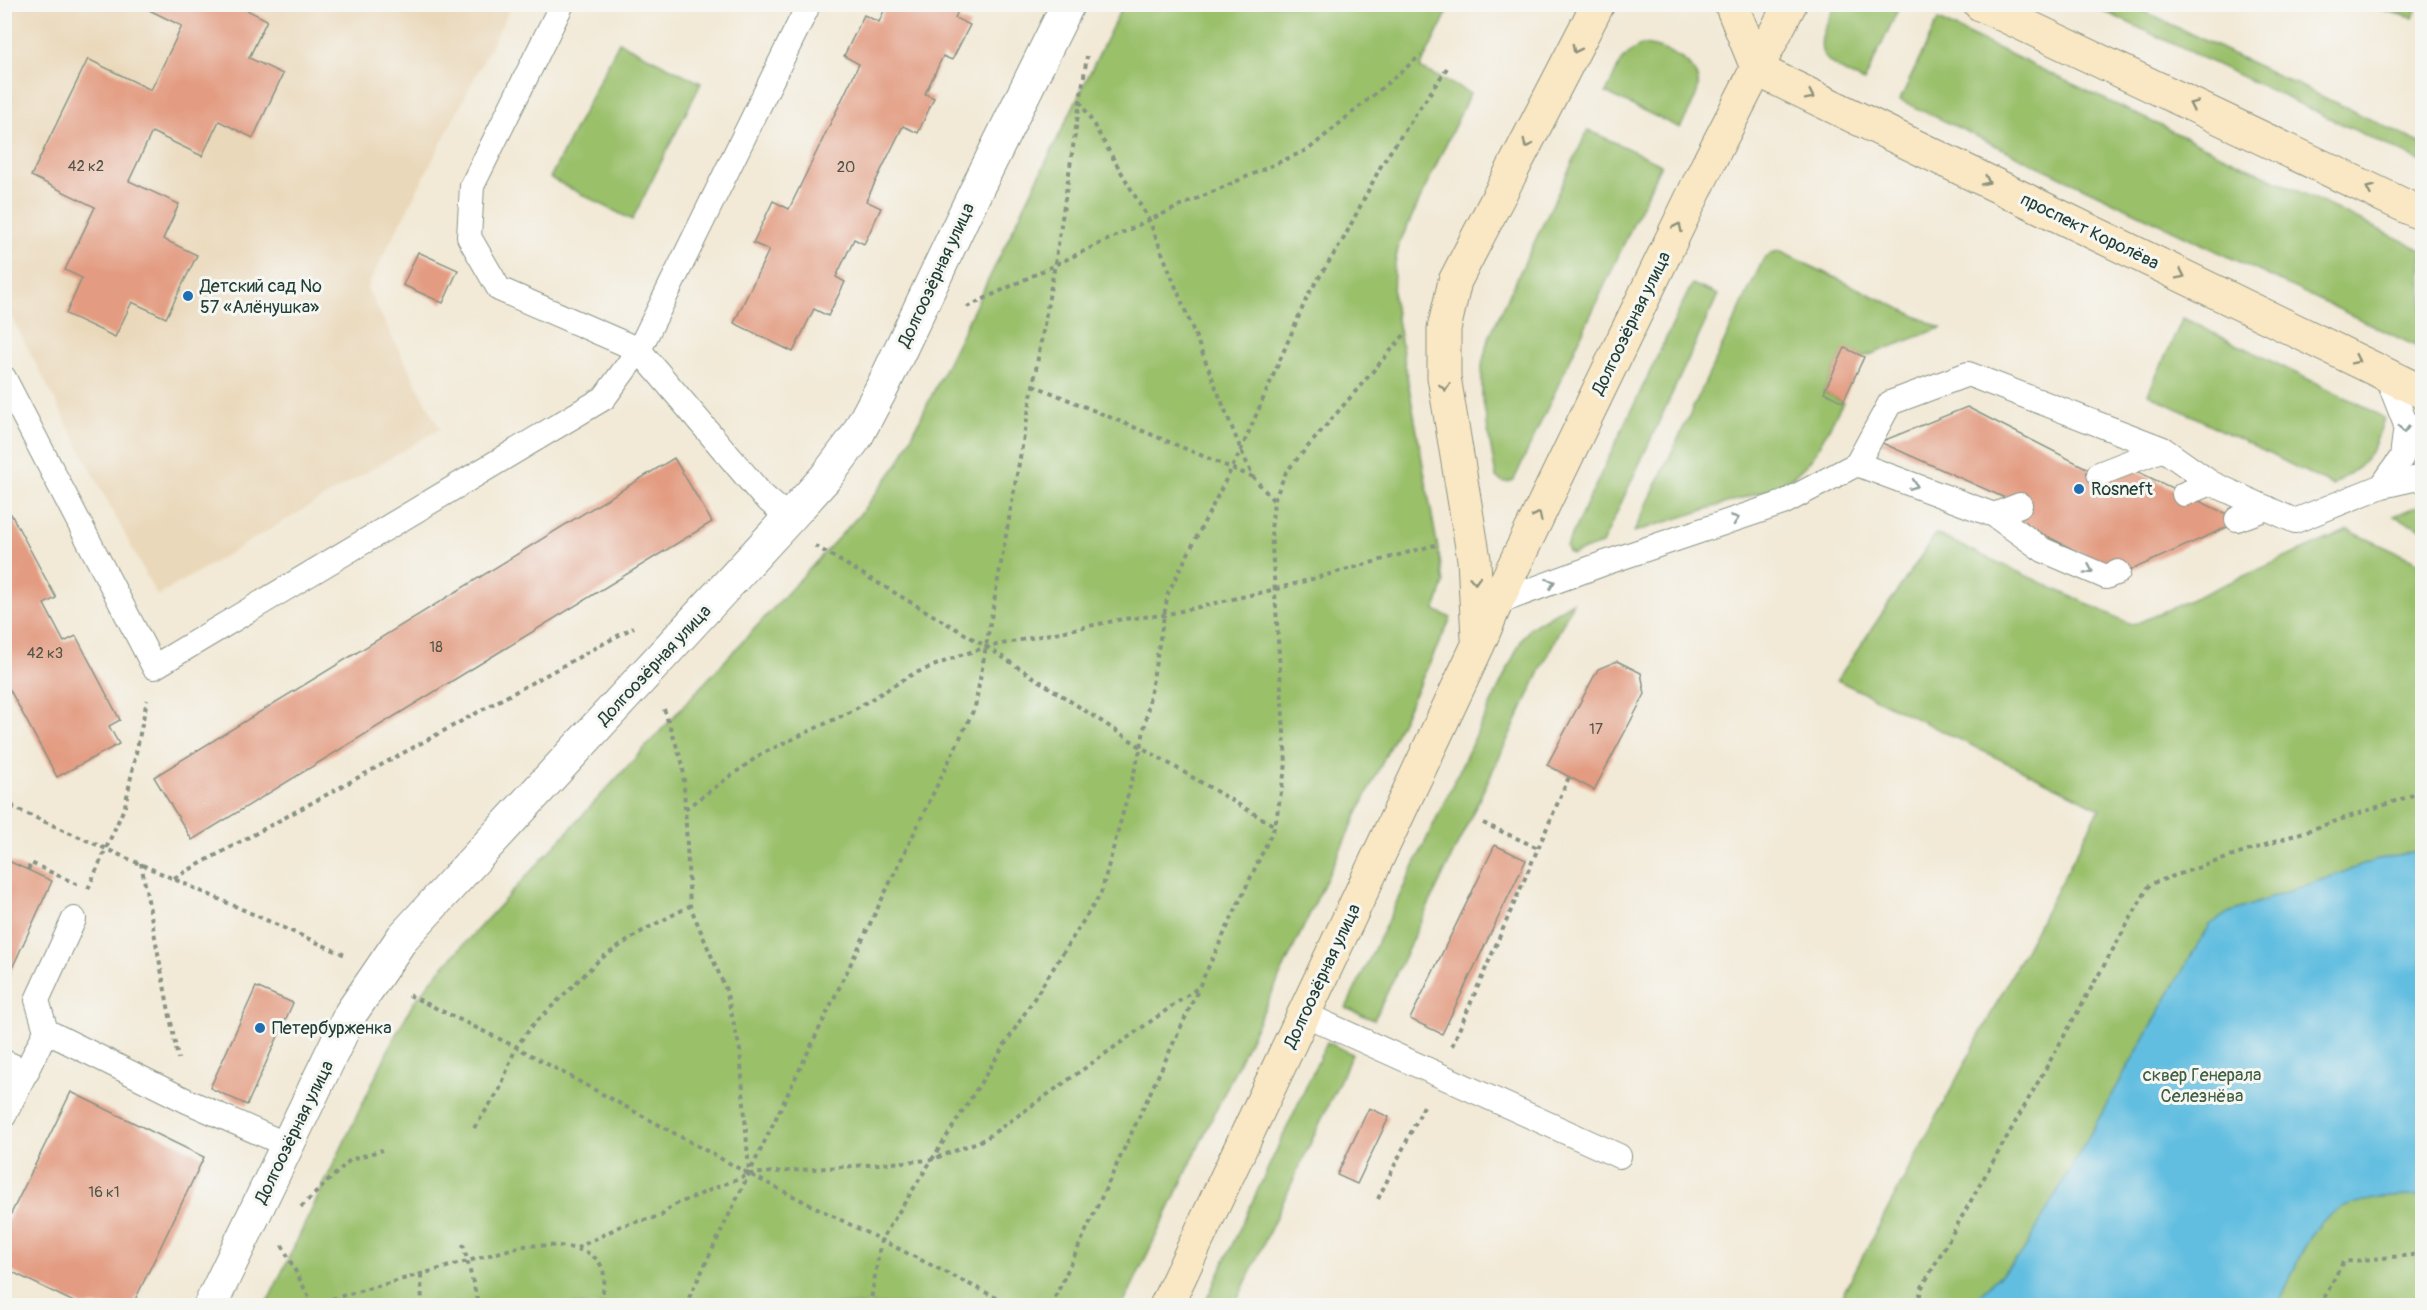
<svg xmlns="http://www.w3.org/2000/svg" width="2427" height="1310" font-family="Pangolin,sans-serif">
  <rect width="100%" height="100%" fill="#f6f6f2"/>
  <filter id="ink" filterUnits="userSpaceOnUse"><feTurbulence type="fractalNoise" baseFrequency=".0167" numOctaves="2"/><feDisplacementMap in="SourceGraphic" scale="12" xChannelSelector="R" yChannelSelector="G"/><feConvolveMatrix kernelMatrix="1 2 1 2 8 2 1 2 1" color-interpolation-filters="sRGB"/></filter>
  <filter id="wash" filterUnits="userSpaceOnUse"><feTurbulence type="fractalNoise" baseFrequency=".008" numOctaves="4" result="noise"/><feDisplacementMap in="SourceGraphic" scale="24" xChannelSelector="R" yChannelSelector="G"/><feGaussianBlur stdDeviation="1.35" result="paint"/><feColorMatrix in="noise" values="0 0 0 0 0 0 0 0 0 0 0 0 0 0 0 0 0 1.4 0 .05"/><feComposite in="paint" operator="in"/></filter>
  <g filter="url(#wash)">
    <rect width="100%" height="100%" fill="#f2e9d6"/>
    <!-- built -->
    <path fill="#ead8ba" d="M5,5H512L367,288L440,429L157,596L5,305Z"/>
    <!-- green -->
    <path fill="#9ac06b" stroke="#5c7e50" stroke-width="1.5" d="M1123,5H1451L1420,68L1470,93L1399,244L1394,268L1393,297L1444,583L1435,610L1451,618L1123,1305H266L395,1036L414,1002L441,969L861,513L898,464Z
      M1835,5H1900L1864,82C1817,58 1811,55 1835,5Z
      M2091,5H2130L2422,144V162Z
      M2365,5L2418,4L2419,5L2413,18Z
      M1938,20L2422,250V349L1900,100Z
      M619,42L701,83L632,220L550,178Z
      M1643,45C1663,47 1701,62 1698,88C1696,101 1686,116 1680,128L1606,93C1617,71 1619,55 1643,45Z
      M1588,130L1661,164L1514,480C1506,483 1502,483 1496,477L1482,395V366L1488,339Z
      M1779,251L1941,328L1864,357L1845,349L1824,392L1843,402L1812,459L1793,477L1768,490L1634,532L1763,260L1771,253Z
      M1692,284L1718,295L1602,544L1572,554L1568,552L1566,547Z
      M2183,318L2365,407L2384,418C2372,456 2368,464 2332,485L2148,394Z
      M2422,504V529L2394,516Z
      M2348,530L2422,564V1305H1837L2100,808L1837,680L1936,534L2133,625Z
      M1573,602L1374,1020L1346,1008L1521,641L1530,628Z
      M1327,1042L1352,1054L1235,1305H1204Z"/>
    <!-- water -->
    <path fill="#62bee0" stroke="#407e8a" stroke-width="1.5" d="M2422,850V1196C2392,1196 2343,1198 2321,1223C2303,1243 2290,1281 2278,1305H1972L1977,1297L2022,1254L2192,954L2210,925L2228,913L2383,858Z"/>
    <g id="blocks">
      <!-- building -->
      <path fill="#e39c82" d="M137,4H235L267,20L249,58L283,74L253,138L219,121L202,156L152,132L129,181L179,204L163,239L197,255L166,318L132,302L115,337L66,314L82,278L65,270L95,207L31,176L88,59L151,90L182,26Z
        M887,4H961L955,18L970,25L952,60L943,56L925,94L934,98L918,133L903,126L866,201L881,208L864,244L854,239L836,277L845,282L828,316L814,309L793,352L734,323L769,250L753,243L773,201L789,209L859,64L844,56L864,15L879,22Z
        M418,252L458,270L443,303L403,285Z
        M1845,348L1864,357L1843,402L1824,392Z
        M1967,407L2100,475L2124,465L2241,521L2122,574L2118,572L2003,514L2023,506L1880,442Z
        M674,458L712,522L192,840L154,777Z
        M11,514L56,598L44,604L64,642L76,636L120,720L109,726L119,744L57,777L4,679V518Z
        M1617,661L1641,673L1645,694L1594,790L1547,765L1598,669Z
        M1495,845L1526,860L1442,1034L1410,1019Z
        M4,859L52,881L4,986Z
        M256,987L293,1003L247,1105L210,1088Z
        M71,1092L204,1157L132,1306H82L4,1268V1228Z
        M1369,1108L1389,1117L1357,1184L1337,1175Z"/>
    </g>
  </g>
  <g filter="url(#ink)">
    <use href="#blocks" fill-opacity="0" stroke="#889385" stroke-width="1.5"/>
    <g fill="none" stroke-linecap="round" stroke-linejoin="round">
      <!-- lane casing -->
      <g stroke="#889385" stroke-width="26">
        <path id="lane" d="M562,4L472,186L469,237L499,289L639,350L762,495L789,518
          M4,378L154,667L604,398L639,350L806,10L805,4
          M1857,464L1890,403L1968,374L2163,449L2211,483L2295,521L2382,486L2422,477
          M2099,474L2163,449
          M2382,486L2402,457L2406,425L2386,374
          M2184,494L2211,483
          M1994,515L2020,505
          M2237,519L2267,508
          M1496,603L1605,563L1783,503L1857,464L1994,515L2043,550L2106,577L2118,572
          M1304,1014L1619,1156
          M46,1031L187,1101L287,1145
          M4,1062L27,1072
          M4,1116L46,1031L37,1000L74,919"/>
      </g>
      <!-- street casing -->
      <g stroke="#889385" stroke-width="35">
        <path id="street" d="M210,1306L351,1013L403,937L789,518L826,477L856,437L883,386L967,209L1068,4"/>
      </g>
      <!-- secondary casing -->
      <g stroke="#889385" stroke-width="35">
        <path id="secondary" d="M1731,4L1758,70
          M1980,4L2422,214
          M1758,70L2422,392
          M1478,638L1474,559L1444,377V329L1455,281L1598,4
          M1166,1306L1478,645L1496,603L1708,164L1790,4"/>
      </g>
      <!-- path -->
      <path stroke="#889385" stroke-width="4" stroke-dasharray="4.5 4.5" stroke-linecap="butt" d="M1080,101L1149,220L1241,450L1253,477L1274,501
        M967,307L1149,220L1309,149L1421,55
        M1033,385L1253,477
        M815,546L987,647L1141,747L1275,826
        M664,709L683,765L690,906L726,990L740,1050L749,1172
        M4,789L14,808L345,955
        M685,809L761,754L852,711L913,674L961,655L987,647L1123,619L1164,615L1276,589L1435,545
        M1483,823L1538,848
        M141,863L178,1059
        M28,870L31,863L79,885
        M174,878L634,627
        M88,889L125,806L147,700
        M409,995L516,1047L749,1174L1013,1306
        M1452,1046L1569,777
        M474,1128L499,1091L516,1047L531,1027L600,959L644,930L690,906
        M1378,1199L1425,1104
        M301,1207L350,1160L382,1150
        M463,1244L479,1306
        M282,1245L313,1305
        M577,1248L623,1225L661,1216L672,1206L749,1174L931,1160L985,1139L1199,987L1275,826L1286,764L1271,530L1274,501L1286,472L1405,334
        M421,1275L422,1306
        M306,1306L522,1246C564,1244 624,1244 598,1306
        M685,1306L975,707L1055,264L1087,56
        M870,1306L881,1240L1101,893L1141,747L1168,593L1241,450L1308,295L1344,238L1382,164L1447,68
        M1051,1306L1199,988
        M1918,1306L1921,1289L2150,884L2422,792
        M2320,1306L2343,1262L2422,1254"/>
      <!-- lane -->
      <use href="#lane" stroke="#fff" stroke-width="24"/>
      <!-- street -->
      <use href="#street" stroke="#fff" stroke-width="33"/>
      <!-- secondary -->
      <use href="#secondary" stroke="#fae7c3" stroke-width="33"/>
    </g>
    <!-- one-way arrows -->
    <defs><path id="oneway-chevron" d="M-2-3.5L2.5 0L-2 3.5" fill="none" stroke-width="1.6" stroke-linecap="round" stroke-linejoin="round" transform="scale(1.5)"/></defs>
    <g stroke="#8c927c">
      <use href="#oneway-chevron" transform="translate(1576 49) rotate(117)"/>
      <use href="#oneway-chevron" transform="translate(1810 96) rotate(26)"/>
      <use href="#oneway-chevron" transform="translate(2193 105) rotate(-155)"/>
      <use href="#oneway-chevron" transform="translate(1527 144) rotate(118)"/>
      <use href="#oneway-chevron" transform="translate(1986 181) rotate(26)"/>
      <use href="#oneway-chevron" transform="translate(2370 189) rotate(-155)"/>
      <use href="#oneway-chevron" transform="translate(1678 227) rotate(-64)"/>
      <use href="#oneway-chevron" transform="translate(2181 275) rotate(26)"/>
      <use href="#oneway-chevron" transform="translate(2356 360) rotate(26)"/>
      <use href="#oneway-chevron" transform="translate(1445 387) rotate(81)"/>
      <use href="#oneway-chevron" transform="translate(1538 516) rotate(-64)"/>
      <use href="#oneway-chevron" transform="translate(1475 580) rotate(87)"/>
    </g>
    <g stroke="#8f9e9a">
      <use href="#oneway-chevron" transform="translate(2404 429) rotate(89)"/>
      <use href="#oneway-chevron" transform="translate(1914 485) rotate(20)"/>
      <use href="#oneway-chevron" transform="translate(1735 519) rotate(-19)"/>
      <use href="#oneway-chevron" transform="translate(2089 570) rotate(24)"/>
      <use href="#oneway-chevron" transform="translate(1551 583) rotate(-20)"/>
    </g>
  </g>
  <!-- markers -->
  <g fill="#1f6fb2" stroke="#f6f6f2" stroke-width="2">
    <circle cx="188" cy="296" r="6"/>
    <circle cx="2079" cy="489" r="6"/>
    <circle cx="260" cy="1028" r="6"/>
  </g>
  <g text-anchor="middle" stroke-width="6" stroke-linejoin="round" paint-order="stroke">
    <!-- number labels -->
    <g font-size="15" fill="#505548">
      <text x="86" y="171">42 к2</text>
      <text x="846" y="172">20</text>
      <text x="436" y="652">18</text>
      <text x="45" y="658">42 к3</text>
      <text x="1596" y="734">17</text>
      <text x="104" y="1197">16 к1</text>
    </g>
    <!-- street labels -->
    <g font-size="18" fill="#1f3d34" stroke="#f6f6f2">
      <text transform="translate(2090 231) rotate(26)" y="6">проспект Королёва</text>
      <text transform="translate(936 275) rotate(-65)" y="6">Долгоозёрная улица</text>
      <text transform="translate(1631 323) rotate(-64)" y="6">Долгоозёрная улица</text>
      <text transform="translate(654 665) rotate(-47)" y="6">Долгоозёрная улица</text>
      <text transform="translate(1322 976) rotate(-65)" y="6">Долгоозёрная улица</text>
      <text transform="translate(294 1132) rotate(-64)" y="6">Долгоозёрная улица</text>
    </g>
    <!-- poi labels -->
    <g font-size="18" fill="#1f3d34" stroke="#f6f6f2" text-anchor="start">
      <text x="200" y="292">Детский сад №<tspan x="200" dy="21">57 «Алёнушка»</tspan></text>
      <text x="2091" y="495">Rosneft</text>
      <text x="272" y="1034">Петербурженка</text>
    </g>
    <!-- park labels -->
    <g font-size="18" fill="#3e5e42" stroke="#f6f6f2">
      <text x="2202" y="1081">сквер Генерала<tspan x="2202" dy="21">Селезнёва</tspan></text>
    </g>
  </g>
  <!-- margin -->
  <rect width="2427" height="1310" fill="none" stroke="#f6f6f2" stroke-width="24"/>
</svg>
